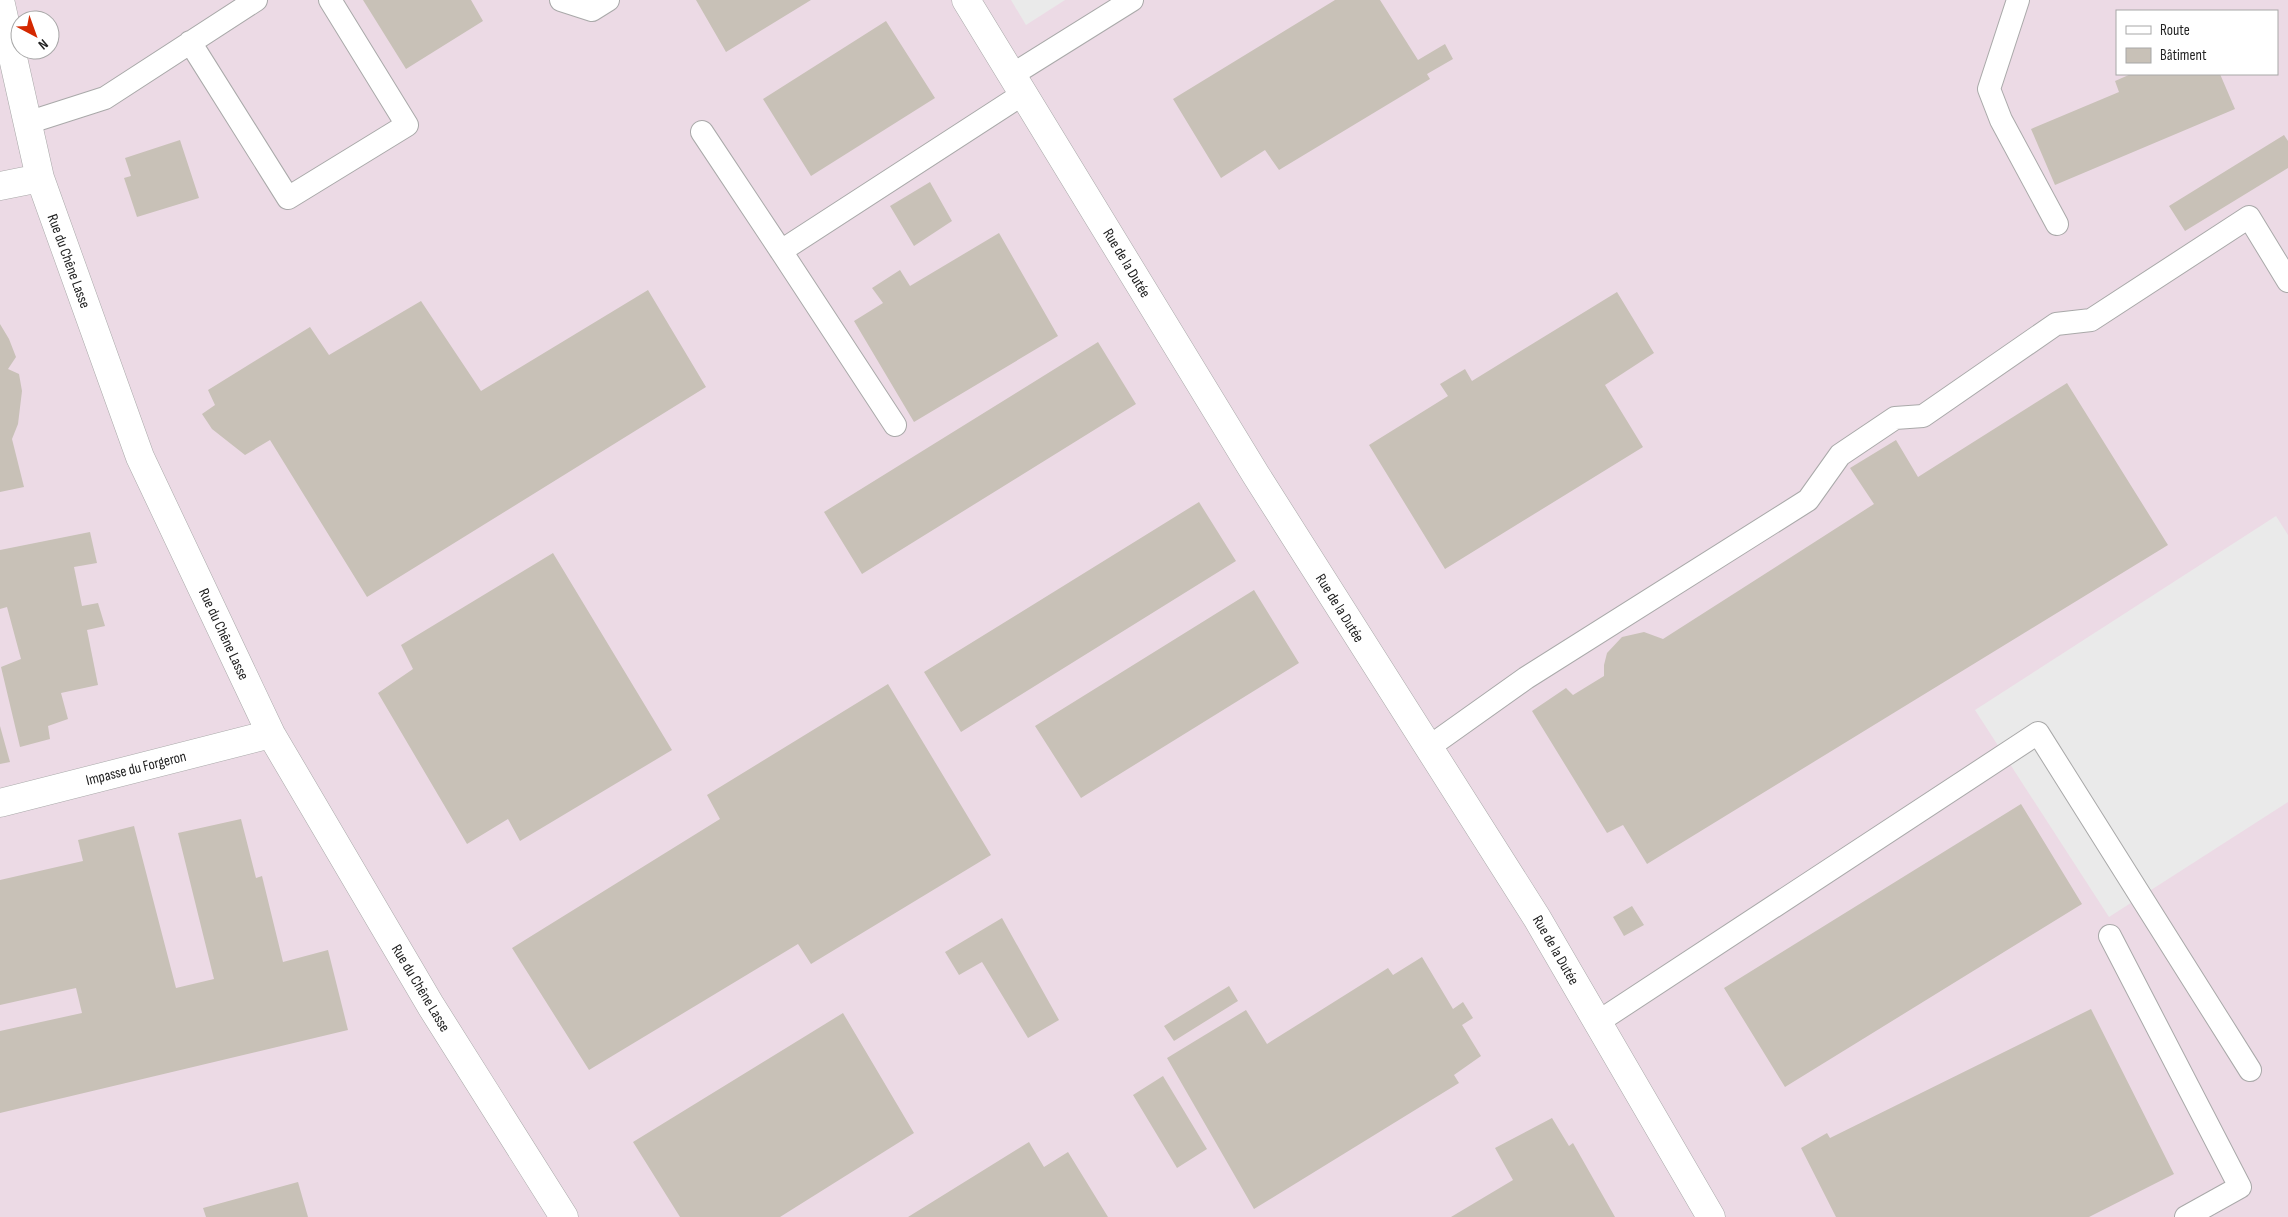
<svg xmlns="http://www.w3.org/2000/svg" width="2288" height="1217" font-family="'Sofia Sans Condensed',sans-serif">
  <rect width="100%" height="100%" fill="#f3f1e8"/>
  <!-- industrial -->
  <path fill="#ecdae5" fill-rule="evenodd" d="M0,0H2288V1217H0ZM2117,11H2277V74H2117ZM20,20H50V50H20Z"/>
  <!-- parking -->
  <path fill="#eaeaea" d="M1011,0H1065L1026,25Z
    M2276,516L2288,535V802L2109,917L1975,710Z"/>
  <!-- building -->
  <path fill="#c8c1b7" d="M363,0H471L483,21L406,69Z
    M696,0H811L726,52Z
    M1335,0H1380L1418,60L1445,44L1453,59L1427,74L1430,79L1279,170L1265,150L1221,178L1173,99Z
    M886,21L935,98L811,176L763,99Z
    M2131,74H2220L2235,109L2055,185L2031,129L2119,92L2115,81Z
    M2284,135L2288,141V168L2185,231L2169,206Z
    M180,140L199,198L137,217L124,178L131,176L125,158Z
    M930,182L952,221L914,246L890,206Z
    M999,233L1058,336L914,422L854,321L883,303L872,288L900,270L910,286Z
    M648,290L706,387L367,597L270,440L245,455L212,429L202,414L215,405L208,390L310,327L329,355L421,301L481,391Z
    M1617,292L1654,353L1605,385L1643,447L1445,569L1369,445L1448,396L1440,384L1465,369L1472,381Z
    M0,324L9,339L16,357L8,369L19,374L22,391L18,424L12,439L24,487L0,492Z
    M1098,342L1136,404L862,574L824,512Z
    M2067,383L2168,545L1647,864L1623,825L1607,833L1532,711L1566,688L1573,695L1604,676V665L1607,653L1622,637L1644,632L1663,639L1874,504L1850,468L1896,440L1918,477Z
    M1199,502L1236,561L961,732L924,672Z
    M90,532L97,563L74,567L82,606L98,603L105,626L87,630L98,685L61,693L68,719L48,726L50,739L20,747L1,667L21,659L7,607L0,609V550Z
    M553,553L672,750L520,841L508,819L467,844L378,693L413,669L401,645Z
    M1254,590L1299,663L1081,798L1035,726Z
    M888,684L991,855L811,964L798,944L589,1070L512,948L720,819L707,795Z
    M0,726L10,762L0,764Z
    M2021,804L2082,904L1785,1087L1724,988Z
    M241,819L256,878L262,876L283,962L328,950L348,1030L0,1113V1031L82,1013L76,988L0,1005V880L83,861L78,840L134,826L176,988L214,979L178,833Z
    M1632,906L1644,925L1624,936L1613,917Z
    M1002,918L1059,1020L1028,1038L982,962L959,975L945,952Z
    M1422,957L1453,1009L1463,1002L1473,1018L1462,1025L1481,1056L1454,1075L1459,1083L1254,1209L1167,1058L1246,1010L1267,1044L1388,968L1393,975Z
    M1229,986L1238,1001L1174,1041L1164,1026Z
    M2091,1009L2174,1174L2089,1217H1836L1801,1148L1827,1133L1830,1138Z
    M843,1013L914,1133L780,1217H680L633,1142Z
    M1163,1076L1207,1149L1177,1168L1133,1095Z
    M1552,1118L1569,1146L1573,1143L1615,1217H1451L1513,1180L1495,1148Z
    M1029,1142L1044,1167L1068,1152L1108,1217H908Z
    M298,1182L308,1217H206L203,1208Z"/>
  <g fill="none" stroke-linecap="round" stroke-linejoin="round">
    <!-- lane casing -->
    <g stroke="#a9a9a9" stroke-width="24">
      <path id="lane" d="M561,0L592,10L608,0
        M2018,0L1989,89L2001,120L2057,224
        M190,42L288,198L407,125L330,0
        M1012,75L1132,0
        M27,123L105,98L256,0
        M702,132L781,251
        M895,425L781,251L1023,94
        M1429,747L1526,678L1808,500L1840,455L1895,418L1923,416L2056,324L2091,320L2249,217L2288,281
        M2110,936L2240,1187L2186,1217
        M1598,1022L2038,733L2250,1070"/>
    </g>
    <!-- street casing -->
    <g stroke="#a9a9a9" stroke-width="29">
      <path id="street" d="M0,0L40,178L140,457L271,734L431,1006L564,1217
        M966,0L1256,475L1537,918L1711,1217
        M0,186L40,178
        M0,803L271,734"/>
    </g>
    <!-- lane -->
    <use href="#lane" stroke="#fff" stroke-width="22"/>
    <!-- street -->
    <use href="#street" stroke="#fff" stroke-width="28"/>
  </g>
  <g text-anchor="middle" stroke-width="5" stroke-linejoin="round" paint-order="stroke">
    <!-- street labels -->
    <g font-size="15" fill="#222" stroke="#fff">
      <text transform="translate(69 261) rotate(70)" y="5">Rue du Chêne Lasse</text>
      <text transform="translate(1127 263) rotate(59)" y="5">Rue de la Dutée</text>
      <text transform="translate(1340 608) rotate(58)" y="5">Rue de la Dutée</text>
      <text transform="translate(224 634) rotate(65)" y="5">Rue du Chêne Lasse</text>
      <text transform="translate(136 768) rotate(-14)" y="5">Impasse du Forgeron</text>
      <text transform="translate(1556 950) rotate(60)" y="5">Rue de la Dutée</text>
      <text transform="translate(421 988) rotate(59)" y="5">Rue du Chêne Lasse</text>
    </g>
  </g>
  <!-- legend -->
  <rect x="2116" y="10" width="162" height="65" fill="#ffffff" stroke="#a7a7a7"/>
  <rect x="2126" y="26" width="25" height="8" fill="#ffffff" stroke="#a7a7a7"/>
  <text x="2160" y="35" font-size="15" fill="#222222">Route</text>
  <rect x="2126" y="48" width="25" height="15" fill="#c8c1b7" stroke="#a7a7a7"/>
  <text x="2160" y="60" font-size="15" fill="#222222">Bâtiment</text>
  <!-- north arrow -->
  <g transform="translate(35 35) rotate(139)"><circle r="24" fill="#ffffff" stroke="#a7a7a7"/>
  <path d="M0-4L9 19L0 12L-9 19Z" fill="#d42800"/>
  <text y="-8" font-size="14" font-weight="bold" text-anchor="middle" fill="#222222">N</text>
  </g>
</svg>
